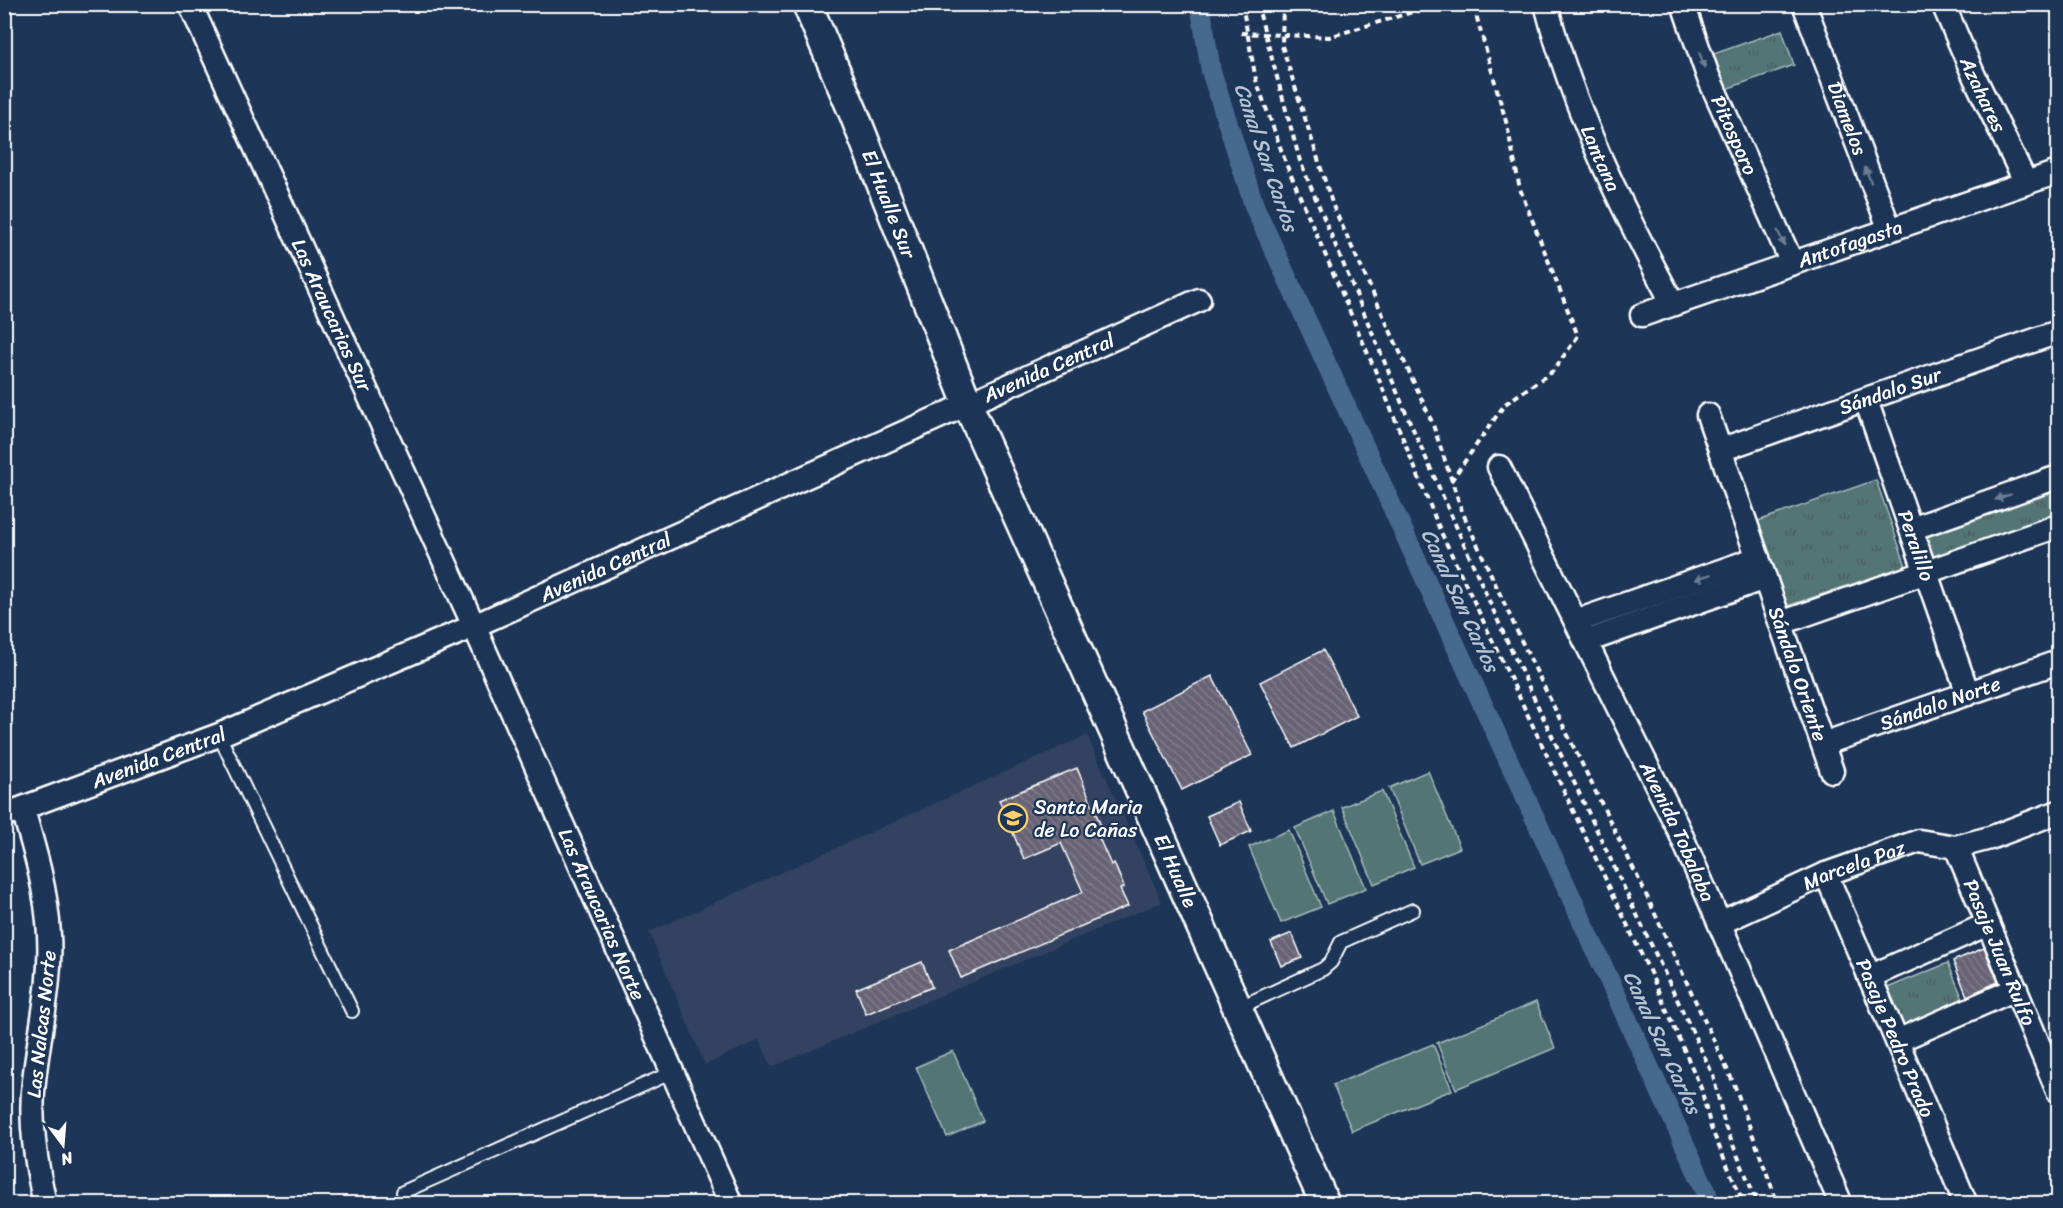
<svg xmlns="http://www.w3.org/2000/svg" width="2063" height="1208" font-family="Sriracha,sans-serif">
  <defs>
    <pattern id="grass-tufts" width="24" height="20" patternUnits="userSpaceOnUse" patternTransform="scale(1.5)"><rect width="24" height="20" fill="#527575"/><path d="M3 7l-1-3M5 7V3M7 7l1-3M15 17l-1-3M17 17v-4M19 17l1-3" fill="none" stroke="#4e5c5c"/></pattern>
    <pattern id="building-back-hatch" width="6" height="6" patternUnits="userSpaceOnUse" patternTransform="scale(1.5)"><rect width="6" height="6" fill="#676274"/><path d="M-1 5l2 2M0 0l6 6M5-1l2 2" fill="none" stroke="#7e7a89"/></pattern>
  </defs>
  <rect width="100%" height="100%" fill="#1d3557"/>
  <filter id="ink" filterUnits="userSpaceOnUse"><feTurbulence type="fractalNoise" baseFrequency=".0167" numOctaves="2"/><feDisplacementMap in="SourceGraphic" scale="12" xChannelSelector="R" yChannelSelector="G"/><feConvolveMatrix kernelMatrix="1 2 1 2 8 2 1 2 1" color-interpolation-filters="sRGB"/></filter>
  <g filter="url(#ink)">
    <!-- built -->
    <path fill="#334260" d="M1087,735L1162,902L772,1067L759,1040L705,1065L649,932Z"/>
    <!-- grass -->
    <path fill="url(#grass-tufts)" stroke="#a8baba" stroke-width="1.5" d="M1782,30L1794,65L1723,90L1711,55Z
      M1876,480L1906,566L1784,607L1755,522Z
      M2058,482V520L1929,564L1917,530Z
      M1948,963L1965,1004L1903,1030L1885,989Z"/>
    <!-- garden -->
    <path fill="#527575" stroke="#a8baba" stroke-width="1.5" d="M1428,771L1460,848L1420,864L1389,788Z
      M1382,791L1414,867L1374,884L1342,807Z
      M1334,811L1366,888L1327,904L1295,828Z
      M1289,830L1321,907L1281,923L1249,847Z
      M1536,1002L1555,1048L1456,1089L1437,1043Z
      M1433,1044L1452,1090L1352,1131L1333,1085Z
      M953,1051L983,1121L947,1137L916,1067Z"/>
    <g fill="none" stroke-linecap="round" stroke-linejoin="round">
      <!-- canal -->
      <path stroke="#47698e" stroke-width="20" d="M1200,4L1211,71L1255,208L1706,1191L1710,1204"/>
    </g>
    <!-- building -->
    <path fill="url(#building-back-hatch)" stroke="#fff" stroke-width="1.5" d="M1323,650L1357,716L1294,748L1260,682Z
      M1212,676L1252,755L1182,790L1142,711Z
      M1077,768L1101,826L1095,829L1111,865L1114,863L1124,887L1120,889L1128,906L961,978L949,950L1083,892L1061,843L1024,859L999,800Z
      M1239,802L1251,831L1220,845L1207,816Z
      M1292,933L1302,958L1281,966L1271,942Z
      M1984,948L1998,982L1967,996L1953,961Z
      M922,962L932,987L866,1014L856,989Z"/>
    <g fill="none" stroke-linecap="round" stroke-linejoin="round">
      <!-- service casing -->
      <g stroke="#fff" stroke-width="16">
        <path id="service" d="M219,735L352,1011
          M1238,1008L1323,969L1331,962L1341,942L1413,910
          M403,1192L673,1072"/>
      </g>
      <!-- minor casing -->
      <g stroke="#fff" stroke-width="27">
        <g id="minor">
          <path id="s1" d="M190,4L474,626L731,1204"/>
          <path id="s2" d="M1546,4C1573,111 1622,208 1673,304"/>
          <path id="s3" d="M1683,4L1708,76L1792,263"/>
          <path id="s4" d="M1804,4L1890,230"/>
          <path id="s5" d="M1943,4L1974,76L2026,183"/>
          <path id="s6" d="M1642,315L2058,172"/>
          <path id="s7" d="M1866,400L1968,694"/>
          <path id="s8" d="M1708,415L1832,771"/>
          <path id="s9" d="M1720,450L2058,332"/>
          <path id="s10" d="M1499,467L1679,830L1841,1204"/>
          <path d="M1911,529L2058,477"/>
          <path d="M1577,621L1758,558"/>
          <path d="M1781,623L2058,526"/>
          <path d="M1587,641L1765,578"/>
          <path id="s11" d="M1823,744L2058,662"/>
          <path d="M23,810C35,851 47,892 49,935C52,984 39,1032 34,1081C29,1122 36,1163 45,1204"/>
          <path id="s12" d="M4,815L219,735L474,626L1199,300"/>
          <path id="s13" d="M1956,847L2058,1091"/>
          <path id="s14" d="M1826,874L1966,1204"/>
          <path id="s15" d="M1720,923L1826,874L1919,841L1956,847L1990,838L2058,812"/>
          <path d="M1869,977L1988,924"/>
          <path d="M1897,1041L2016,989"/>
        </g>
      </g>
      <!-- tertiary casing -->
      <g stroke="#fff" stroke-width="33">
        <g id="tertiary">
          <path id="s16" d="M807,4L854,114L968,405L1325,1204"/>
        </g>
      </g>
      <!-- path -->
      <path stroke="#fff" stroke-width="4" stroke-dasharray="6 4.5" stroke-linecap="butt" d="M1242,4L1256,80L1287,166L1378,377L1440,530L1653,979L1701,1088L1711,1128L1744,1204
        M1257,4L1300,161L1406,413L1506,639L1713,1075L1725,1126L1758,1204
        M1283,4L1282,46L1333,206L1432,422L1462,511L1521,640L1642,886L1734,1084L1778,1204
        M1241,33L1329,37L1439,4
        M1451,481L1505,404L1553,371L1578,336L1520,189L1507,125L1473,4"/>
      <!-- service -->
      <use href="#service" stroke="#1d3557" stroke-width="12"/>
      <!-- minor -->
      <use href="#minor" stroke="#1d3557" stroke-width="22"/>
      <!-- tertiary -->
      <use href="#tertiary" stroke="#1d3557" stroke-width="28"/>
    </g>
    <!-- one-way arrows -->
    <defs><path id="oneway-solid" d="M-6-.8H1V-3.2L6.5 0L1 3.2V.8H-6Z" transform="scale(1.5)"/></defs>
    <g fill="#6c7c92">
      <use href="#oneway-solid" transform="translate(1702 60) rotate(70)"/>
      <use href="#oneway-solid" transform="translate(1868 175) rotate(-112)"/>
      <use href="#oneway-solid" transform="translate(1781 238) rotate(66)"/>
      <use href="#oneway-solid" transform="translate(2003 497) rotate(161)"/>
      <use href="#oneway-solid" transform="translate(1703 577) rotate(161)"/>
    </g>
  </g>
  <!-- icons -->
  <defs>
    <g id="school-ring" transform="scale(1.5)"><circle r="9.5" fill="#1d3557" stroke="#ffd166" stroke-width="1.5"/><path d="M0-5L7-2L0 1L-7-2ZM-4 1L0 2.5L4 1V4Q0 6-4 4Z" fill="#ffd166"/></g>
  </defs>
  <g fill-rule="evenodd">
    <use href="#school-ring" x="1013" y="818"/>
  </g>
  <g text-anchor="middle" stroke-width="4.5" stroke-linejoin="round" paint-order="stroke">
    <!-- street labels -->
    <g font-size="20" fill="#fff" stroke="#1d3557">
      <text dy="7" stroke="none"><textPath href="#s5" startOffset="99">Azahares</textPath></text>
      <text dy="7" stroke="none"><textPath href="#s4" startOffset="122">Diamelos</textPath></text>
      <text dy="7" stroke="none"><textPath href="#s3" startOffset="141">Pitosporo</textPath></text>
      <text dy="7" stroke="none"><textPath href="#s2" startOffset="164">Lantana</textPath></text>
      <text dy="7" stroke="none"><textPath href="#s16" startOffset="216">El Hualle Sur</textPath></text>
      <text dy="7" stroke="none"><textPath href="#s6" startOffset="220">Antofagasta</textPath></text>
      <text dy="7" stroke="none"><textPath href="#s1" startOffset="342">Las Araucarias Sur</textPath></text>
      <text dy="7" stroke="none"><textPath href="#s12" startOffset="1137">Avenida Central</textPath></text>
      <text dy="7" stroke="none"><textPath href="#s9" startOffset="180">Sándalo Sur</textPath></text>
      <text dy="7" stroke="none"><textPath href="#s7" startOffset="154">Peralillo</textPath></text>
      <text dy="7" stroke="none"><textPath href="#s12" startOffset="651">Avenida Central</textPath></text>
      <text dy="7" stroke="none"><textPath href="#s8" startOffset="274">Sándalo Oriente</textPath></text>
      <text dy="7" stroke="none"><textPath href="#s11" startOffset="124">Sándalo Norte</textPath></text>
      <text dy="7" stroke="none"><textPath href="#s12" startOffset="165">Avenida Central</textPath></text>
      <text dy="7" stroke="none"><textPath href="#s10" startOffset="406">Avenida Tobalaba</textPath></text>
      <text dy="7" stroke="none"><textPath href="#s15" startOffset="146">Marcela Paz</textPath></text>
      <text dy="7" stroke="none"><textPath href="#s16" startOffset="942">El Hualle</textPath></text>
      <text dy="7" stroke="none"><textPath href="#s1" startOffset="999">Las Araucarias Norte</textPath></text>
      <text dy="7" stroke="none"><textPath href="#s13" startOffset="114">Pasaje Juan Rulfo</textPath></text>
      <text transform="translate(41 1024) rotate(-84)" y="7">Las Nalcas Norte</text>
      <text dy="7" stroke="none"><textPath href="#s14" startOffset="178">Pasaje Pedro Prado</textPath></text>
    </g>
    <!-- poi labels -->
    <g font-size="20" fill="#fff" stroke="#1d3557" text-anchor="start">
      <text x="1034" y="814">Santa Maria<tspan x="1034" dy="23">de Lo Cañas</tspan></text>
    </g>
    <!-- water labels -->
    <g font-size="21" font-style="italic" fill="#b5c3d2" stroke="#1d3557">
      <text transform="translate(1266 157) rotate(71)" y="7">Canal San Carlos</text>
      <text transform="translate(1460 600) rotate(65)" y="7">Canal San Carlos</text>
      <text transform="translate(1662 1042) rotate(65)" y="7">Canal San Carlos</text>
    </g>
  </g>
  <!-- margin -->
  <rect width="2063" height="1208" fill="none" stroke="#1d3557" stroke-width="24"/>
  <rect x="12" y="12" width="2039" height="1184" fill="none" stroke="#fff" stroke-width="2" filter="url(#ink)"/>
  <!-- north arrow -->
  <g transform="translate(63 1145) rotate(164)" stroke="#1d3557" stroke-width="4.5" paint-order="stroke">
  <path d="M0-4.5L10 22L0 15L-10 22Z" fill="#ffffff"/>
  <text y="-9" font-size="16" font-weight="bold" text-anchor="middle" fill="#ffffff">N</text>
  </g>
</svg>
